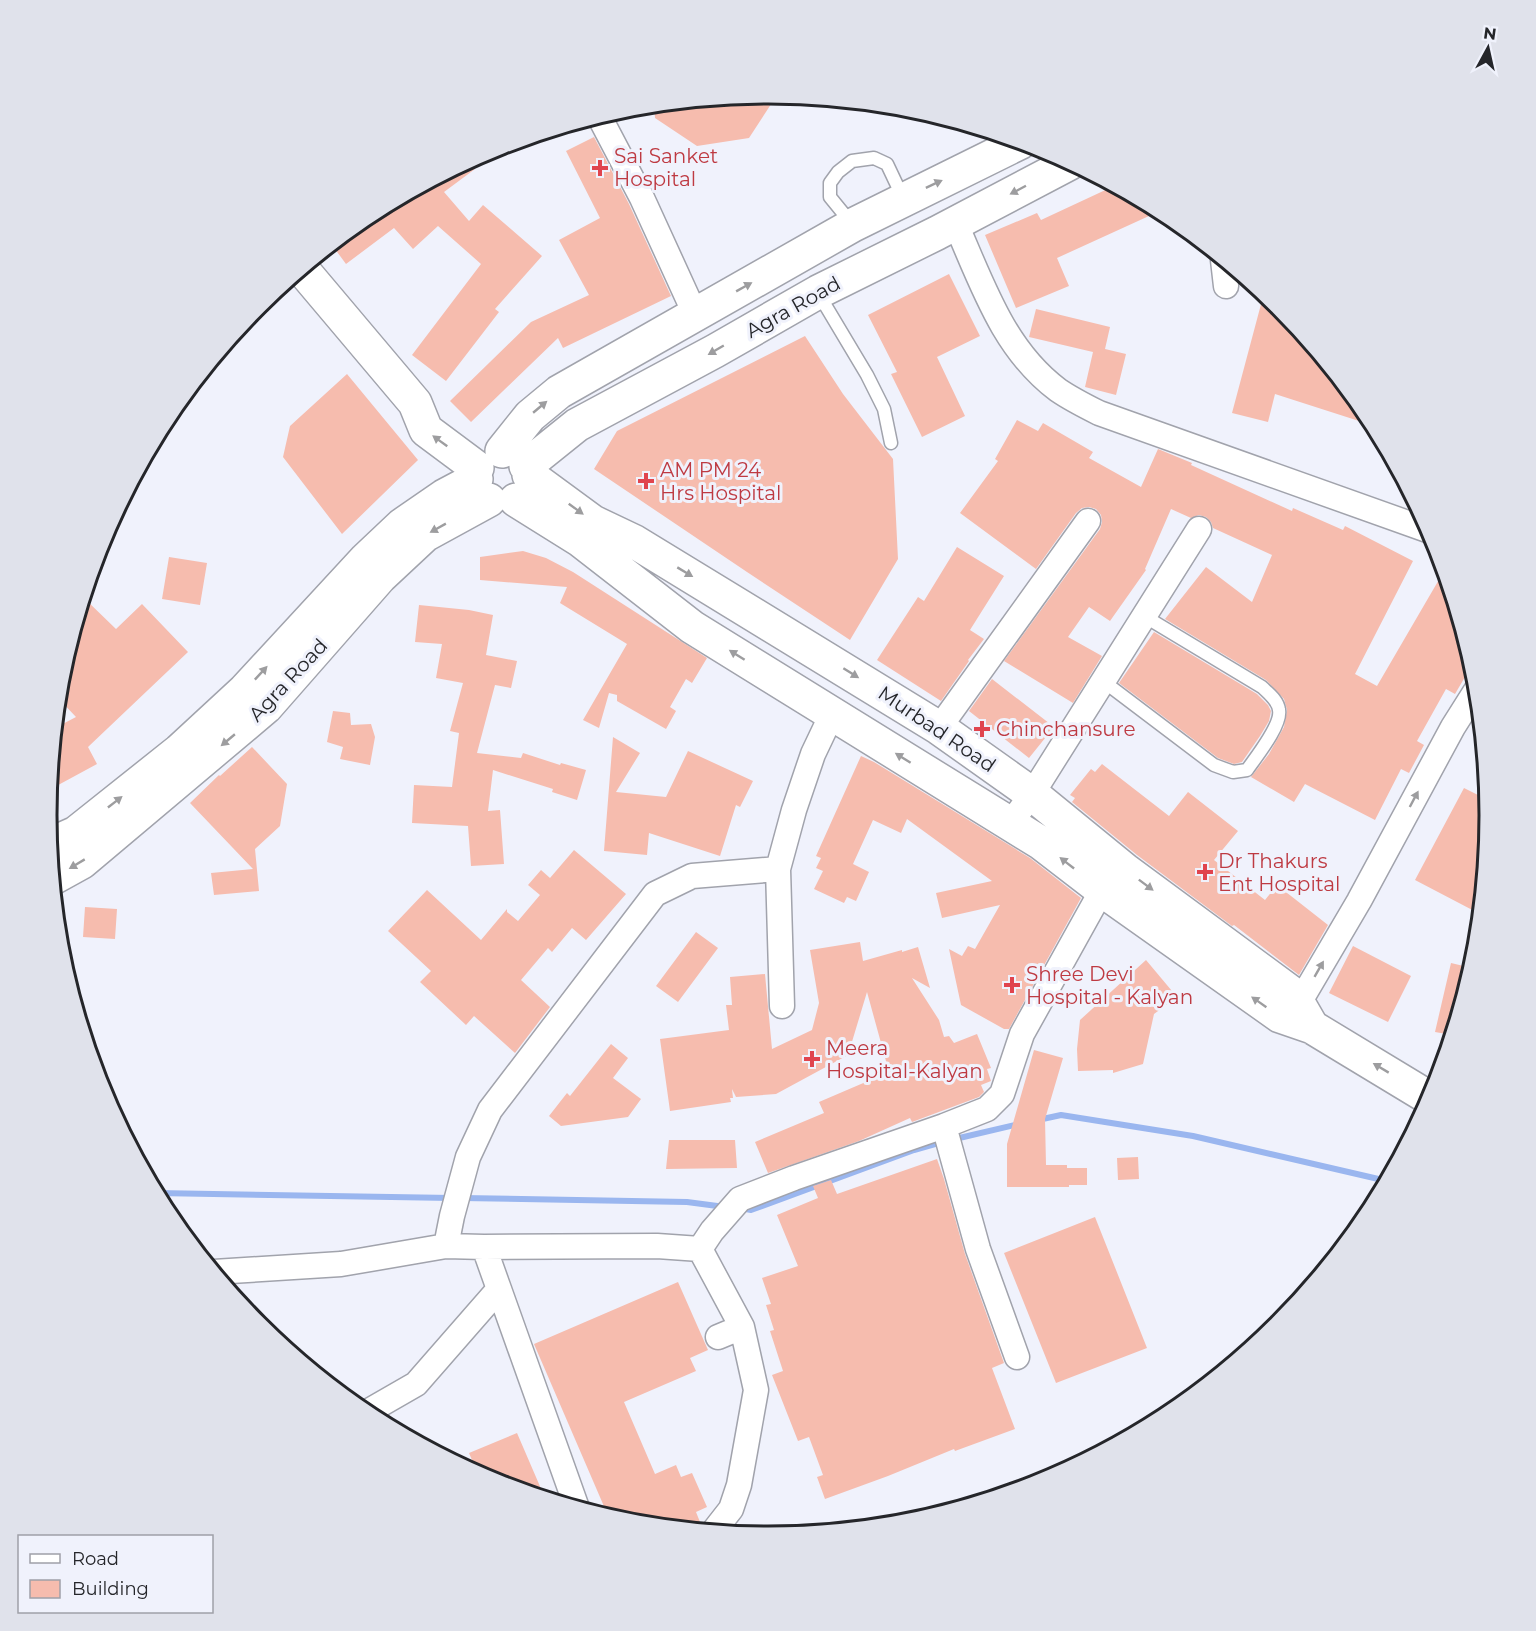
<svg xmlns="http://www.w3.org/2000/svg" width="1536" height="1631" font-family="Montserrat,sans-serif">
  <rect width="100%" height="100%" fill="#f0f2fc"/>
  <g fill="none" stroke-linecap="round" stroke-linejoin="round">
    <!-- stream -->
    <path stroke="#9ab6ef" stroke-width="6" d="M1038,1120L1061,1115L1193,1136L1387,1181
      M955,1139L1019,1124
      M156,1193L452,1198
      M462,1198L687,1202L725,1207
      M741,1208L751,1210L914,1150L942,1142"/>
  </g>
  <!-- building -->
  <path fill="#f6bcae" d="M768,94L777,95L749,138L697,146L655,118L654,105Z
    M594,137L629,204L671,296L563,348L558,338L471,422L450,401L531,322L589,295L559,240L600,218L566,151Z
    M470,161L475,169L444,192L469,221L483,205L542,256L495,309L499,312L446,381L412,355L481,264L438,226L413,249L394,228L346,264L332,245L367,215Z
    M1114,186L1143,202L1149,216L1057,258L1069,286L1016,308L985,235L1037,213L1041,220Z
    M949,274L980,336L937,357L965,416L922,437L891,374L897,372L868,315Z
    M1264,293L1278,306L1363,409L1359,421L1275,394L1268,422L1232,413Z
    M1036,309L1110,327L1105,349L1126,354L1116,395L1085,387L1093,352L1029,337Z
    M805,336L843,394L893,459L898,559L850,640L747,572L594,469L617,431Z
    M347,374L418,460L342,534L283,457L290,426Z
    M1017,420L1038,431L1043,423L1093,452L1089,458L1141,487L1158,449L1192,463L1191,465L1292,511L1293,508L1343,530L1345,526L1413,561L1355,674L1377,686L1444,571L1472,665L1455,694L1446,689L1417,741L1424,745L1409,773L1401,769L1375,820L1305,784L1294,802L1251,777L1269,754L1284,727L1287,710L1284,699L1266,680L1165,619L1206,567L1252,602L1272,555L1213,528L1211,522L1206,517L1199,515L1191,518L1171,509L1145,569L1146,570L1110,621L1089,607L1068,637L1102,656L1073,703L1004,661L1100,529L1102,522L1101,515L1096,509L1089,507L1082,508L1076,513L1036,569L960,513L998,461L995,459Z
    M957,547L1004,576L970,630L984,639L968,660L969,661L941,701L877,660L918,597L924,601Z
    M523,551L546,558L573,572L707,658L692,683L686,679L670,707L676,711L666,729L617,701V695L609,693L599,728L583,720L627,644L560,603L567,587L480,580V557Z
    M169,557L207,563L200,605L162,599Z
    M84,598L116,629L142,604L188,652L88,747L97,764L49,790L55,728L76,717L58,698L60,674Z
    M419,605L469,610L493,615L486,655L517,661L511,688L495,685L477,753L521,758L523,753L560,765L561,763L586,770L577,800L552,792L553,789L493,770L488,811L500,810L504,864L471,866L468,826L412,823L414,785L452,787L459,733L450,731L463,683L436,678L442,644L415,642Z
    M1154,632L1257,694L1268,705L1271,711L1269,721L1260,736L1242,762L1234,764L1218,758L1119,683Z
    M992,679L1054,727L1029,758L969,711Z
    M333,711L350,713L351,725L371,724L375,737L370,765L340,759L343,747L327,742Z
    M613,737L640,753L616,792L666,797L688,751L753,781L740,807L736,805L720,856L649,833L647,855L604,851Z
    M252,747L287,784L280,826L255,849L259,891L214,895L211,873L253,869L190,803L219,775L220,776Z
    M861,756L874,762L1030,858L1081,898L1009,1029H1004L961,1005L949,949L962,956L968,946L975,949L1000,905L942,918L936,893L992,881L907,819L901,833L873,820L853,864L869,872L856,901L847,897L844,903L814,889L823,871L816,868L821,858L816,856Z
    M1102,764L1169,816L1188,792L1238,831L1214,860L1265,900L1277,885L1328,925L1299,975L1234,925L1232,926L1137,855L1072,802L1075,798L1070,795L1091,769L1095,772Z
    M1464,788L1488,800L1490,816L1480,914L1415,880Z
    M574,850L626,894L586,940L572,928L552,952L548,948L521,980L550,1007L515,1053L474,1016L466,1025L420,982L431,971L388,931L427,890L481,940L507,909V912L518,921L540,895L528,885L541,870L550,878Z
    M85,907L117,909L115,939L83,937Z
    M696,932L718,948L678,1002L656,986Z
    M860,942L863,961L902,950V952L918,947L930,988L912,978L939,1020L944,1037L949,1036L954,1043L977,1034L991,1068L987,1069L991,1081L981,1085L984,1092L979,1097L912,1122L910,1118L859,1141L768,1173L755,1142L824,1113L819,1102L889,1072L867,992L848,1055L776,1094L736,1097L732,1089L733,1098H730L731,1102L670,1111L660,1039L729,1030L726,1005H732L730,977L765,974L772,1049L812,1030L819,1003L810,950Z
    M1353,946L1411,976L1388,1022L1329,993Z
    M1146,960L1177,997L1154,1014L1143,1064L1113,1073V1070L1078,1071L1077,1049L1080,1020Z
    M1451,963L1472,968L1452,1035L1435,1032Z
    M611,1044L628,1058L613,1078L641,1099L628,1117L561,1126L549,1116L567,1093L570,1096Z
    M1034,1050L1063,1058L1045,1119L1046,1165H1067V1168H1087V1185H1069V1187H1007V1144Z
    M669,1140H735L737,1168L666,1169Z
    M1138,1157L1139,1179L1118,1180L1117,1158Z
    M937,1159L944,1179L965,1254L1004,1363L992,1368L1015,1429L955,1451L954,1449L888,1476L825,1499L817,1477L823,1475L809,1437L798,1441L772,1375L783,1371L770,1331L774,1330L766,1305L771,1304L762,1278L798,1266L777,1215L818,1198L813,1186L831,1180L837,1194Z
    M1095,1217L1147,1348L1056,1383L1004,1253Z
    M678,1282L708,1350L690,1358L696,1371L624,1402L655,1474L676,1465L681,1477L692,1473L707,1507L696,1512L700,1522L684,1529L627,1523L609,1518L534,1344Z
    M517,1433L545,1498L492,1482L478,1474L469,1453Z"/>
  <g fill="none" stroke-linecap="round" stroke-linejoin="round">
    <!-- lane casing -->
    <g stroke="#a1a3ac" stroke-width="15">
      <path id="lane" d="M852,224L830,197V183L838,172L852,161L874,158L887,164L904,200
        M818,293L867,375L884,409L891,443
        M1103,681L1214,765L1233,772L1247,770C1256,757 1282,725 1279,710C1278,700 1268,693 1262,687L1144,616"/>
    </g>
    <!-- street casing -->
    <g stroke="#a1a3ac" stroke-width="27">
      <path id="street" d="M599,116L642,198L695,314
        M955,222C982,283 1003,349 1058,390C1071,399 1085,406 1099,413L1430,531
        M1223,260L1226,286
        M939,728L1088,521
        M1010,824L1032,794L1199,529
        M782,1006L778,869L794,810L813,754L832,714
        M1292,1015L1359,901L1453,727L1477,689
        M944,1126L978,1249L1017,1357
        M446,1246L452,1216L468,1157L490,1110L655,894L692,876L778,869
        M484,1247L577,1508
        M700,1249L712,1231L740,1199L794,1178L944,1126L987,1109L1002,1094L1022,1034L1102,890
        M700,1249L742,1327L756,1390L739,1485L731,1509L713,1532
        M214,1272L341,1264L446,1246L484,1247L657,1246L700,1249
        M718,1337L742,1327
        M363,1412L369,1411L416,1384L499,1289"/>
    </g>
    <!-- secondary casing -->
    <g stroke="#a1a3ac" stroke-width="36">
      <path id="secondary" d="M302,269L415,403L426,430L477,468
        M502,451L530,416L559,392L853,225L1021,142
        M526,466L577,425L715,351L818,292L937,233L1070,163
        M529,475L593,522L635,542L939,728L1032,794L1125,870L1293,994L1312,1027
        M516,500L580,540L692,627L1041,843L1102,890L1280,1016L1312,1027L1431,1099
        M49,845L76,833L179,751L245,690L366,559L402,525L444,496L476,479
        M53,878L82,862L266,707L380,577L425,535L489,500"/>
    </g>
    <!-- lane -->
    <use href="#lane" stroke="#fff" stroke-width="12"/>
    <!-- street -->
    <use href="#street" stroke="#fff" stroke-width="24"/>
    <!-- secondary -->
    <use href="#secondary" stroke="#fff" stroke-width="33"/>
  </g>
  <!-- one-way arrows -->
  <defs><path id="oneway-solid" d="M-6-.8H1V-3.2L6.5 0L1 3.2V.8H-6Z" transform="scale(1.5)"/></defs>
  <g fill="#9d9d9f">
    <use href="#oneway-solid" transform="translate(934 184) rotate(-25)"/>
    <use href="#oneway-solid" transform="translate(1018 190) rotate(152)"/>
    <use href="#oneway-solid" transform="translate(744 287) rotate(-29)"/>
    <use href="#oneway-solid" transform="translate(716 350) rotate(150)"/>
    <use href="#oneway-solid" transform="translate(540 407) rotate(-40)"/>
    <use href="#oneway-solid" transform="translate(440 441) rotate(-144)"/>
    <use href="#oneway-solid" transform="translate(576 509) rotate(36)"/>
    <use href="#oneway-solid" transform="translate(438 528) rotate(151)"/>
    <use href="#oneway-solid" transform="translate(685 572) rotate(31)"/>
    <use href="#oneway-solid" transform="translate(737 655) rotate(-148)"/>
    <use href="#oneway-solid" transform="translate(261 673) rotate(-47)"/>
    <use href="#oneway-solid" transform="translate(851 673) rotate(32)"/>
    <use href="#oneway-solid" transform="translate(228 740) rotate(140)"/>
    <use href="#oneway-solid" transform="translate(903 758) rotate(-148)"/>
    <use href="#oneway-solid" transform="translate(1414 799) rotate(-62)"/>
    <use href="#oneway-solid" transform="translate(115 802) rotate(-38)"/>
    <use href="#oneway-solid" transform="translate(1067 863) rotate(-142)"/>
    <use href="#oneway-solid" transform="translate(77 864) rotate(149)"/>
    <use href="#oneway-solid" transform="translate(1146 885) rotate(37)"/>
    <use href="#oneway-solid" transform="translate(1319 969) rotate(-60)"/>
    <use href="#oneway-solid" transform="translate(1259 1002) rotate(-145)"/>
    <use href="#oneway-solid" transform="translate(1381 1068) rotate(-149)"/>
  </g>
  <!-- markers -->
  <g fill="#e0444e" stroke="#f0f2fc" stroke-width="2">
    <path d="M597 159h6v6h6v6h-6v6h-6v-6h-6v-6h6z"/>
    <path d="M643 472h6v6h6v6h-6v6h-6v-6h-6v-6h6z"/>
    <path d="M979 720h6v6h6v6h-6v6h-6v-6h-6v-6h6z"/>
    <path d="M1202 863h6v6h6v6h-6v6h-6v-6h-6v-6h6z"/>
    <path d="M1009 976h6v6h6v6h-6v6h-6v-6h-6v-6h6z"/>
    <path d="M809 1050h6v6h6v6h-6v6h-6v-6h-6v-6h6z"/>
  </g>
  <g text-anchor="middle" stroke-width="6" stroke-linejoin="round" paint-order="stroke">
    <!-- health labels -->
    <g font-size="20" fill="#be3a42" stroke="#f0f2fc" text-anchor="start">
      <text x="614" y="163">Sai Sanket<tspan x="614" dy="23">Hospital</tspan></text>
      <text x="660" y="477">AM PM 24<tspan x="660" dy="23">Hrs Hospital</tspan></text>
      <text x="996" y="736">Chinchansure</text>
      <text x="1218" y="868">Dr Thakurs<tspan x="1218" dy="23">Ent Hospital</tspan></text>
      <text x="1026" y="981">Shree Devi<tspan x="1026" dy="23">Hospital - Kalyan</tspan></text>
      <text x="826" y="1055">Meera<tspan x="826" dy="23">Hospital-Kalyan</tspan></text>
    </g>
    <!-- street labels -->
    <g font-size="20" fill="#25262a" stroke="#f0f2fc">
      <text transform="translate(793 307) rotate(-29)" y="7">Agra Road</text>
      <text transform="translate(288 680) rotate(-47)" y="7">Agra Road</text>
      <text transform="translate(937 729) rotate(34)" y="7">Murbad Road</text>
    </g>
  </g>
  <!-- crop -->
  <path d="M0 0H1536V1631H0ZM57 815a711 711 0 1 1 1422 0a711 711 0 1 1-1422 0Z" fill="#e0e2eb" fill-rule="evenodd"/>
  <path fill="none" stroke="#25262a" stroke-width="3" d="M57 815a711 711 0 1 1 1422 0a711 711 0 1 1-1422 0Z"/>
  <!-- legend -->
  <rect x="18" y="1535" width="195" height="78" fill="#f0f2fc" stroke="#9fa0a8" stroke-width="1.5"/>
  <rect x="30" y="1554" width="30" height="9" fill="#ffffff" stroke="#9fa0a8" stroke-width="1.5"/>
  <text x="72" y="1565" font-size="18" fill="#25262a">Road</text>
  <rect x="30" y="1580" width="30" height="18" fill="#f6bcae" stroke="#9fa0a8" stroke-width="1.5"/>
  <text x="72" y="1595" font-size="18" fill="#25262a">Building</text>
  <!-- north arrow -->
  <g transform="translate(1488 48) rotate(8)" stroke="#f0f2fc" stroke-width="4.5" paint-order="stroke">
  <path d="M0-4.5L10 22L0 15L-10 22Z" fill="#25262a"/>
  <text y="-9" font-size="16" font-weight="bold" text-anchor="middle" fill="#25262a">N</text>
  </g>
</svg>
